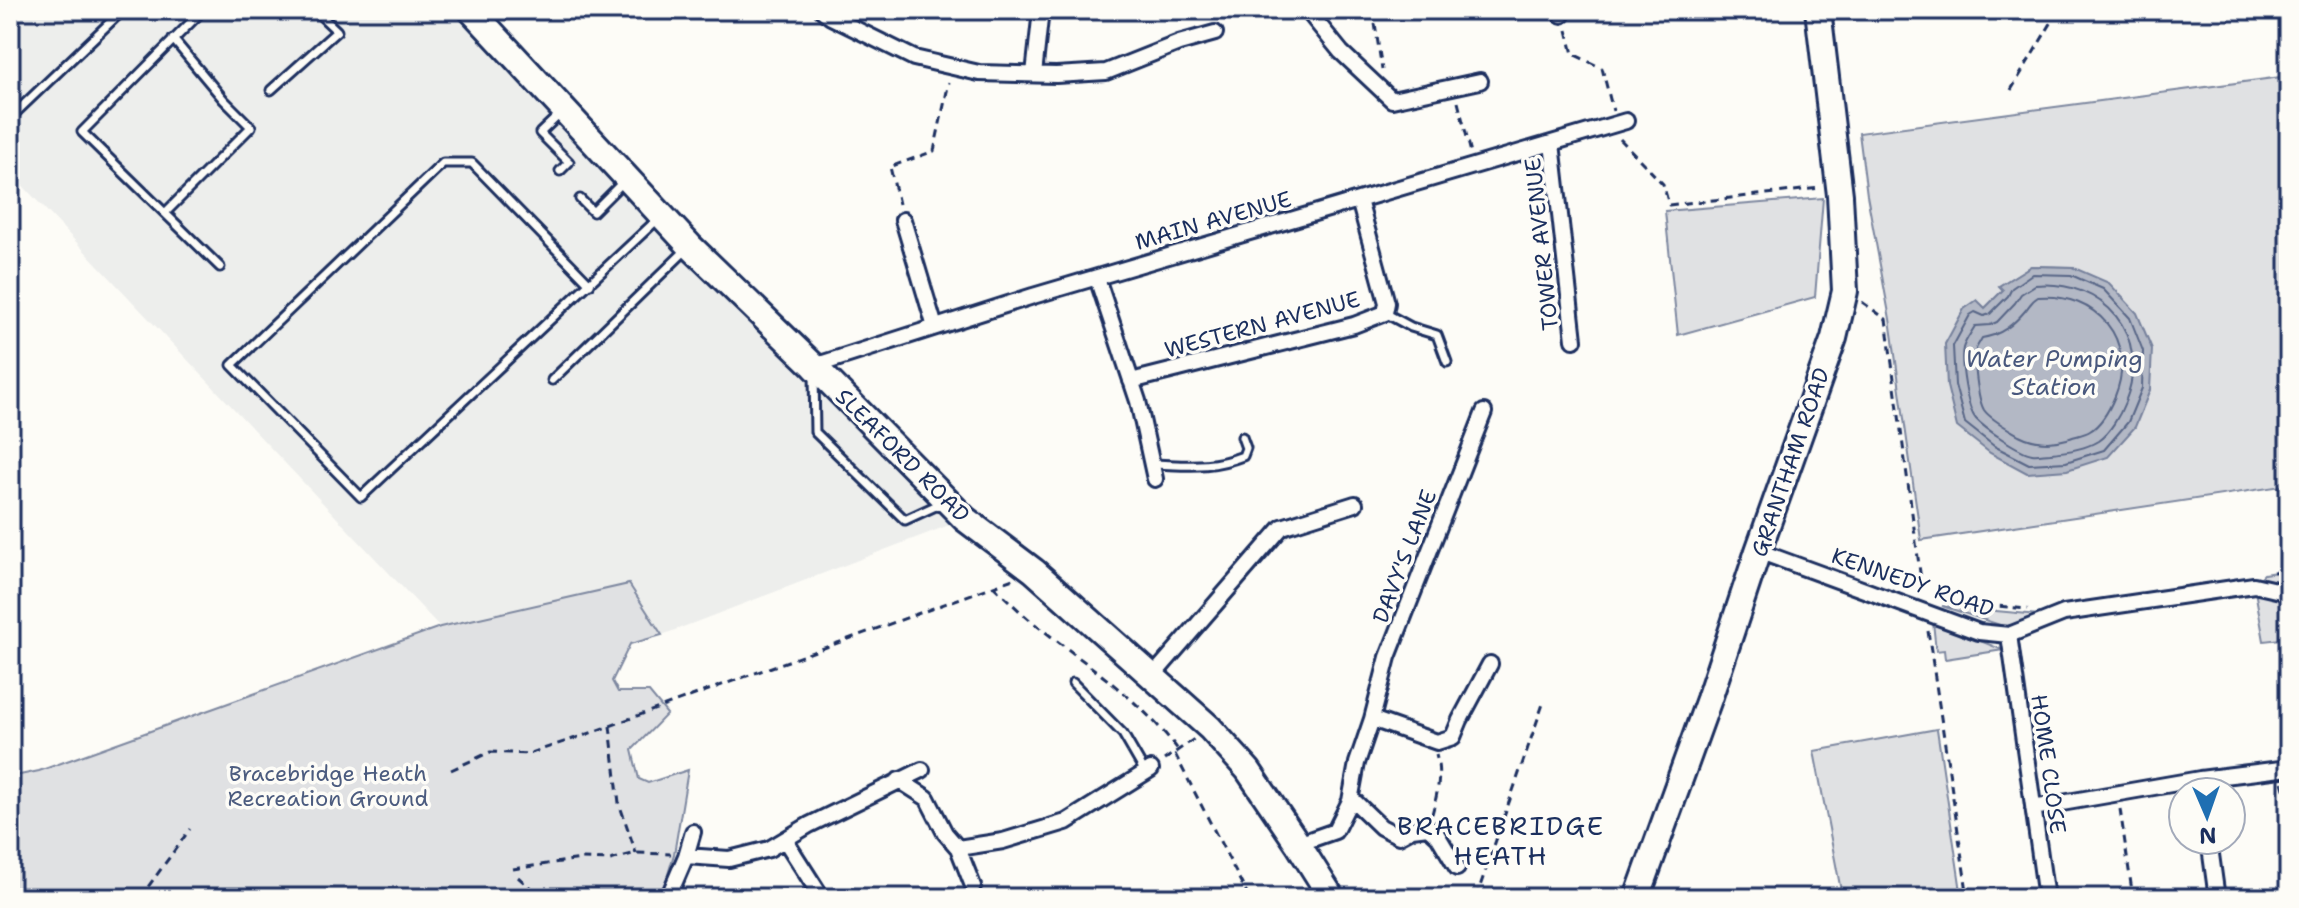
<svg xmlns="http://www.w3.org/2000/svg" width="2299" height="908" font-family="'Shantell Sans',sans-serif">
  <rect width="100%" height="100%" fill="#fdfcf7"/>
  <filter id="ink" filterUnits="userSpaceOnUse"><feTurbulence type="fractalNoise" baseFrequency=".0125" numOctaves="2"/><feDisplacementMap in="SourceGraphic" scale="16" xChannelSelector="R" yChannelSelector="G"/><feConvolveMatrix kernelMatrix="1 2 1 2 8 2 1 2 1" color-interpolation-filters="sRGB"/></filter>
  <g filter="url(#ink)">
    <!-- built -->
    <path fill="#edeeec" d="M10,10H471L965,519L662,635L629,584L440,627L10,172Z"/>
    <!-- green -->
    <path fill="#e0e1e3" stroke="#7e88a0" stroke-width="2" fill-rule="evenodd" d="M2289,76V485L1921,540L1890,319L1867,195L1859,133ZM2031,266L2072,267L1945,344L1977,301L1985,308L2003,290L2000,286Z
      M1823,198L1815,297L1678,335L1665,211Z
      M2289,570V638L2264,641L2254,585L2264,574Z
      M629,584L662,635L630,644L612,681L618,692H649L667,714L632,750L639,779L648,783L688,770L674,854L661,898H529L525,889L495,898H10V777L39,771L440,627Z
      M1942,606L2039,615L2009,628Z
      M1933,622L2003,650L1945,659L1944,650L1936,651Z
      M1937,729L1962,898H1833L1842,896L1814,751Z"/>
    <!-- water -->
    <path fill="#b3b8c5" stroke="#76819c" stroke-width="2" d="M2031,266L2072,267L2109,283L2137,313L2152,349L2150,390L2135,427L2108,457L2067,470L2027,473L1990,453L1957,427L1947,386L1945,344L1964,309L1977,300L1985,308L2003,290L1999,286Z"/>
    <g fill="none" stroke-linecap="round" stroke-linejoin="round">
      <!-- shore -->
      <path stroke="#586687" stroke-width="2" d="M2032,274L2071,275L2103,289L2130,318L2143,351L2142,388L2128,422L2104,450L2066,462L2029,464L1994,446L1965,423L1955,385L1953,346L1970,315L1975,312L1984,316L1990,314L2008,296L2012,288Z
        M2035,285C2104,279 2152,335 2125,402C2120,415 2110,433 2098,441C2085,449 2065,452 2050,453C2045,453 2038,455 2032,454C2020,452 1985,429 1976,419C1967,409 1960,361 1963,348C1965,341 1971,333 1975,326L1990,325L1997,322L2015,303L2021,294Z
        M2038,297C2096,292 2138,340 2115,396C2110,408 2102,424 2090,431C2084,435 2074,436 2067,439C2050,444 2035,443 2019,435C2009,429 1991,420 1984,410C1978,400 1973,360 1976,349C1976,348 1981,340 1982,338C2001,335 2013,325 2025,311C2030,305 2031,301 2038,297Z"/>
      <!-- lane casing -->
      <g stroke="#1b2f5e" stroke-width="13">
        <path id="lane" d="M203,10L82,132L220,267
          M271,90L337,31L315,10
          M10,118L123,10
          M560,171L569,162L540,133L561,113
          M580,199L593,212L625,180
          M165,213L251,127L224,100L173,39
          M590,284L472,163H443L232,365L361,497L660,217
          M1385,313L1411,327L1437,335L1447,362
          M814,375L815,432L905,520L942,503
          M552,380L688,248
          M1152,464C1188,465 1209,469 1243,456L1246,448L1242,437
          M1073,683L1123,734L1145,772"/>
      </g>
      <!-- street casing -->
      <g stroke="#1b2f5e" stroke-width="20">
        <path id="street" d="M822,10L831,17L914,58L979,73L1056,75L1106,72L1179,43L1215,33
          M1307,10L1341,52L1392,100L1480,81
          M1562,10V15
          M1034,74L1041,10
          M1552,143L1574,340
          M903,220L935,327
          M1097,278L1138,401L1155,479
          M814,366L1033,296L1626,121
          M1131,381L1354,325L1385,313L1387,303L1359,200
          M1758,551L1979,632L2009,635L2064,613L2254,585L2289,593
          M2009,635L2046,898
          M1152,677L1282,527L1355,504
          M1372,719L1437,742L1453,737L1460,720L1490,664
          M899,780L927,798L945,833L958,848L973,886
          M1351,798L1381,827L1399,836L1412,829L1428,827L1438,836L1457,868
          M2033,808L2200,779L2289,768
          M785,840L822,898
          M2209,840L2217,898
          M1298,844L1335,831L1350,801L1357,763L1372,719L1388,657L1484,412
          M958,848L1003,841L1066,822L1151,769
          M686,856L729,859L769,849L809,825L922,770
          M668,898L686,856L693,832"/>
      </g>
      <!-- primary casing -->
      <g stroke="#1b2f5e" stroke-width="30">
        <path id="primary" d="M471,10L690,246L814,366L965,519L1034,571L1210,728L1248,770L1298,844L1332,898
          M1637,898L1709,699L1758,551L1834,338L1845,291L1840,195L1818,10"/>
      </g>
      <!-- path -->
      <path stroke="#1b2f5e" stroke-width="3" stroke-dasharray="8 6" stroke-linecap="butt" d="M1373,10L1382,70
        M1567,30L1573,54L1602,68L1613,111
        M2011,90L2059,10
        M1458,102L1471,153
        M1620,139L1663,184L1669,205L1820,188
        M899,204L890,167L934,151L949,82
        M1862,302L1886,319L1923,595
        M2273,572L2289,570
        M993,586C1005,597 1017,609 1030,620C1081,661 1139,697 1179,751
        M1944,601L2028,609
        M1928,631L1968,898
        M610,726L619,803L636,853
        M1175,754L1249,898
        M1164,760L1194,739
        M451,770L490,752L528,754L585,735L1013,579
        M2282,782L2289,805
        M2120,809L2133,898
        M1432,814C1437,795 1442,775 1436,755
        M513,869L581,859L610,860L636,853L671,854
        M518,877L542,898
        M140,898L190,829
        M1476,898L1544,701"/>
      <!-- lane -->
      <use href="#lane" stroke="#fdfcf7" stroke-width="7"/>
      <!-- street -->
      <use href="#street" stroke="#fdfcf7" stroke-width="14"/>
      <!-- primary -->
      <use href="#primary" stroke="#fdfcf7" stroke-width="24"/>
    </g>
  </g>
  <g text-anchor="middle" stroke-width="7" stroke-linejoin="round" paint-order="stroke">
    <!-- street labels -->
    <g font-size="22" fill="#1b2f5e" stroke="#fdfcf7">
      <text transform="translate(1213 220) rotate(-16)" y="8">MAIN AVENUE</text>
      <text transform="translate(1541 244) rotate(-96)" y="8">TOWER AVENUE</text>
      <text transform="translate(1262 324) rotate(-15)" y="8">WESTERN AVENUE</text>
      <text transform="translate(903 455) rotate(45)" y="8">SLEAFORD ROAD</text>
      <text transform="translate(1790 462) rotate(-71)" y="8">GRANTHAM ROAD</text>
      <text transform="translate(1404 556) rotate(-69)" y="8">DAVY'S LANE</text>
      <text transform="translate(1913 582) rotate(19)" y="8">KENNEDY ROAD</text>
      <text transform="translate(2049 764) rotate(82)" y="8">HOME CLOSE</text>
    </g>
    <!-- park labels -->
    <g font-size="22" fill="#4c5c7f" stroke="#fdfcf7">
      <text x="328" y="781">Bracebridge Heath<tspan x="328" dy="25">Recreation Ground</tspan></text>
    </g>
    <!-- water labels -->
    <g font-size="24" font-style="italic" fill="#49587d" stroke="#fdfcf7">
      <text x="2054" y="367">Water Pumping<tspan x="2054" dy="28">Station</tspan></text>
    </g>
    <!-- quarter labels -->
    <g font-size="26" letter-spacing="2" fill="#1b2f5e" stroke="#fdfcf7">
      <text x="1501" y="835">BRACEBRIDGE<tspan x="1501" dy="30">HEATH</tspan></text>
    </g>
  </g>
  <!-- margin -->
  <rect width="2299" height="908" fill="none" stroke="#fdfcf7" stroke-width="40"/>
  <rect x="20" y="20" width="2259" height="868" fill="none" stroke="#1b2f5e" stroke-width="3" filter="url(#ink)"/>
  <!-- north arrow -->
  <g transform="translate(2207 816) rotate(178)"><circle r="38" fill="#fdfcf7" stroke="#a3aaba" stroke-width="2"/>
  <path d="M0-6L14 30L0 20L-14 30Z" fill="#1f6fb2"/>
  <text y="-12" font-size="22" font-weight="bold" text-anchor="middle" fill="#1b2f5e">N</text>
  </g>
</svg>
